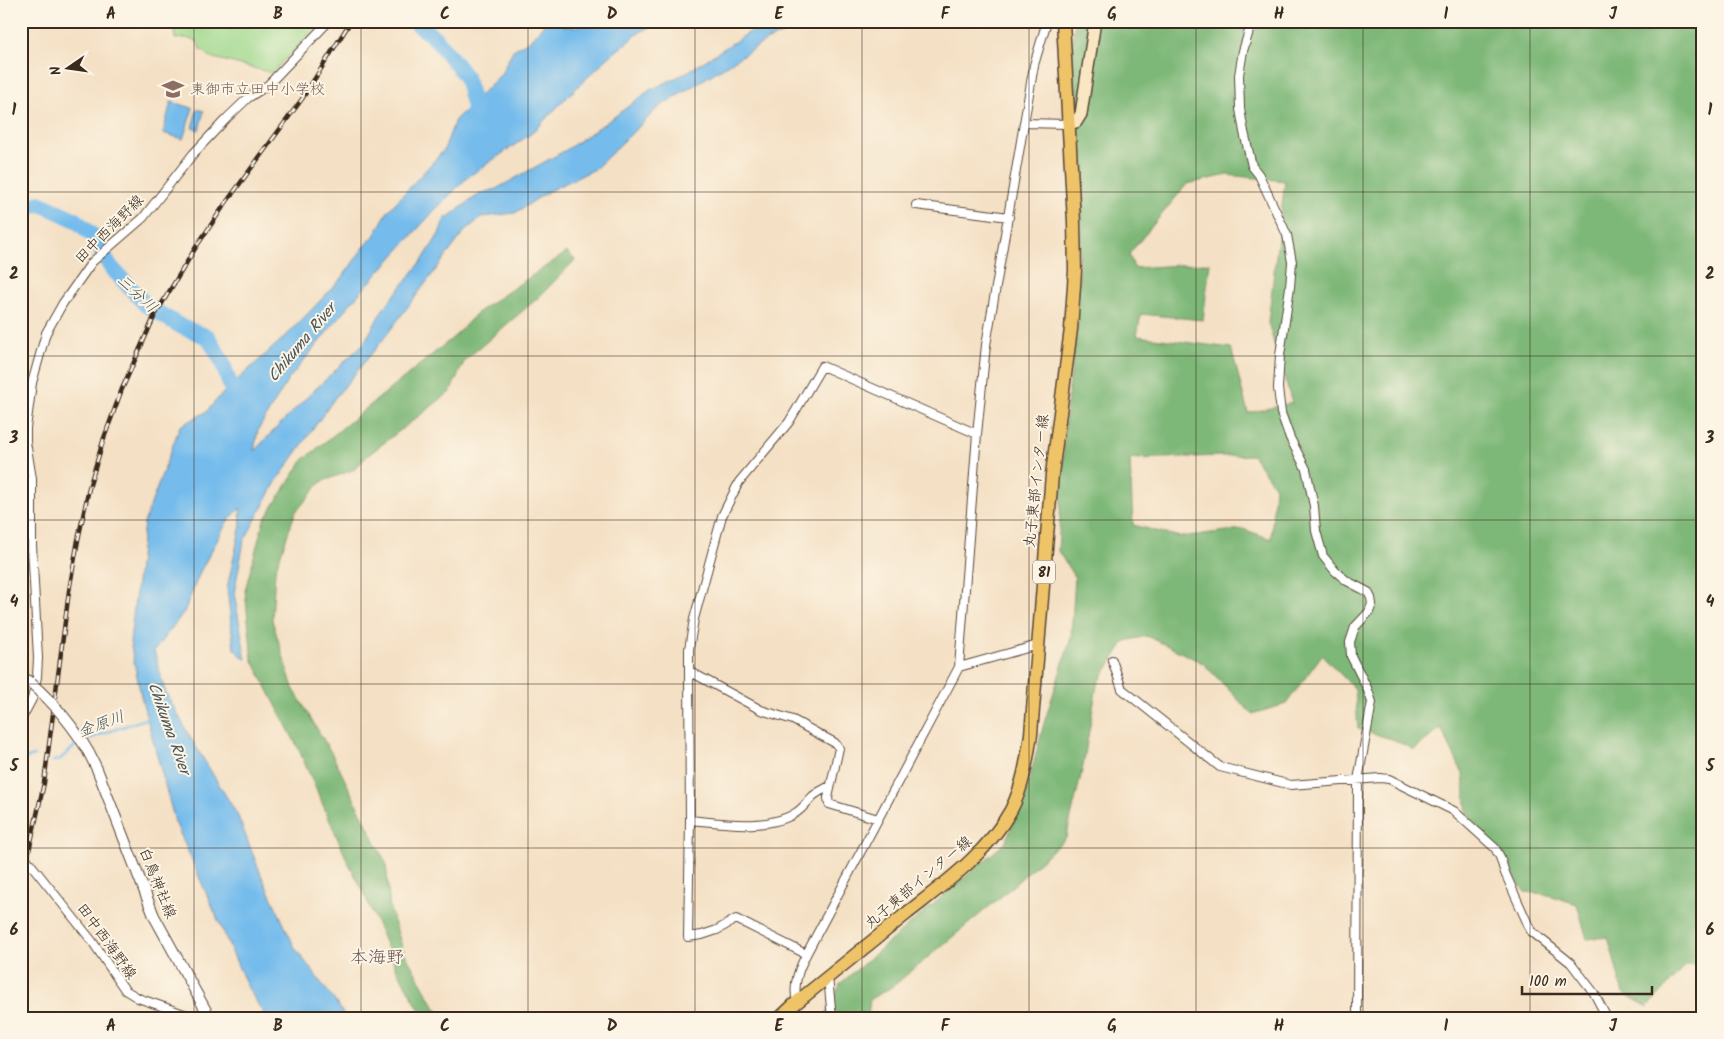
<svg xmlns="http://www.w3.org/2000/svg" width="1724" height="1039" font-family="Kalam,'Klee One',sans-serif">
  <rect width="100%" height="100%" fill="#fcf5e5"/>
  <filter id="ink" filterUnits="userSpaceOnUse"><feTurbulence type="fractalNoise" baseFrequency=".02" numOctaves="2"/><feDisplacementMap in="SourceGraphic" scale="10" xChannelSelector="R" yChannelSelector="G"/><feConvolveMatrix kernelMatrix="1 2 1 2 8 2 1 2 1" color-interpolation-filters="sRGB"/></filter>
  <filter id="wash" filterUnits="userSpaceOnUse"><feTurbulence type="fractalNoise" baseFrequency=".0096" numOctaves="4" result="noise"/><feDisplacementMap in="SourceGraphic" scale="20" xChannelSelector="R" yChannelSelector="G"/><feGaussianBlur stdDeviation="1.12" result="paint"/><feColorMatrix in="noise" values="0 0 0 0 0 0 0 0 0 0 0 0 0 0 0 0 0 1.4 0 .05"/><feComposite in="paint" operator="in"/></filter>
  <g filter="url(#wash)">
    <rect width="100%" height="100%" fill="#f4e0c4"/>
    <!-- green -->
    <path fill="#9dd88c" stroke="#6c8155" d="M174,21H322L272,73L210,57L204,51L200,50L198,42L186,38L175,39Z"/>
    <!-- forest -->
    <path fill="#7eb878" stroke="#5c714b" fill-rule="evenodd" d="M1075,21H1703V965L1687,964L1648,1007L1623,993L1608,937L1587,939L1577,904L1545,894L1525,892L1467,813L1463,774L1441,728L1414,750L1392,739L1358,729L1355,689L1322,655L1286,704L1252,714L1203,663L1147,636L1125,641L1097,685L1082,771L1066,838L996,901L892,987L870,999L868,1018H824L841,983L1005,843L1028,785L1044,723L1071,638L1075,578L1058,551L1066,411L1077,329L1082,203L1072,46ZM1227,175L1285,181L1268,323L1292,403L1248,413L1231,348L1137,336L1141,314L1203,320L1210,263L1134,268L1129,254L1187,184ZM1252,455L1275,487L1271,539L1243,529L1180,537L1133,525L1130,459Z
      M567,252L575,260L539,297L465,360L450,392L367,456L355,469L321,482L295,513L275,571L272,620L293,688L332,754L386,863L390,909L404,952L441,1018H424L396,968L363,891L347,860L299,750L252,659L245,590L264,520L303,460L455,336L478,312Z"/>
    <!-- water -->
    <path fill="#75bcec" stroke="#587385" d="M547,21H565L564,26C580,29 593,22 608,21C627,20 646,21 665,21L640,32L609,57L565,99L532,133L468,177L433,212L350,304L288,380L258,430L254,451L301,403L364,343L383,309L422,261L439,234L444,220L481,193L496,189L566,150L614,117L650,90L684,74L753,30L772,21H810L766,41L659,107L595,169L549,191L515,213L482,217L465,231L382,341L334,399L276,482L244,541L234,593L246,660L234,649L227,588L241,525L240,508L227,522L201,570L184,612L154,651L165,691L190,737L237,814L262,877L295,948L340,1008L345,1018H266L247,986L175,822L141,696L130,642L144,523L180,426L206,412L223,393L289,333L342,278L361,251L374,236L388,211L444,150L455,120L501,74L513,50L529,41Z
      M171,102L193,108L183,139L163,133Z
      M197,109L204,111L199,130L192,128Z"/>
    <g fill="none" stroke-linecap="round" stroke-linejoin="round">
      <!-- stream -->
      <path stroke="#75bcec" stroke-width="2.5" d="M85,740L148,718
        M53,761L59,760L80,742
        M21,764L23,759L34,756"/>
      <!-- river -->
      <path stroke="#75bcec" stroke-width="16" d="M414,21L436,39L466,77L478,123
        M21,212L39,203L76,220L93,236L110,266L146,305L180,326L208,337L222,361L236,403"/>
    </g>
  </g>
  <g filter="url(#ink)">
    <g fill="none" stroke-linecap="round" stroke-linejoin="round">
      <!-- minor casing -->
      <g stroke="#574537" stroke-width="10">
        <path id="minor" d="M1252,21L1243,51L1239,75L1240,109L1244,132L1252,166L1259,175L1287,235L1292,262L1290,287L1280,355L1278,388L1281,413L1290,438L1306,469L1314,506L1316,531L1323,556L1335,571L1347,581L1368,592L1371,598L1372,604L1369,612L1355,627L1350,642L1351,656L1367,688L1372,702L1358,780L1357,1018
          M1024,123L1068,124
          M916,205L1009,217
          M1112,660L1122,689L1220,767L1291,785L1380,778L1389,779L1454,811L1495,848L1500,857L1505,873L1531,931L1571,963L1594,993L1607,1018
          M959,667L1038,645
          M689,671L690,820L688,937L702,935L717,930L736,919L806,954
          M21,720L32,699L37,677L38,658L32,545V479L26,442V428L32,383L46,333L63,303L92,262L143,218L193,154L227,118L248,98L268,85L329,21
          M878,819L829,804L828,798L839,748L835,743L793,720L761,710L689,671V649L694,619L722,516L739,482L789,422L822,366L977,434
          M690,820C721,823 770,831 797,812C803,808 808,801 813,796C818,792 824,789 830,786
          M1703,840L1701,853L1703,867
          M21,852L92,941L125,990L138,998L187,1015L190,1018
          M828,977L832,1018
          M797,1002C792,983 800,966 809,949L959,667L977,434L986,345L1034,65L1047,21"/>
      </g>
      <!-- tertiary casing -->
      <g stroke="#574537" stroke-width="12">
        <path id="tertiary" d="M21,676L31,683
          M89,753L97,769L154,916L210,1018"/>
      </g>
      <!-- secondary casing -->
      <g stroke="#574537" stroke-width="14">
        <path id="secondary" d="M1068,124L1076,122L1081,114L1095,21"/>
      </g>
      <!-- primary casing -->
      <g stroke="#574537" stroke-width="15">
        <path id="primary" d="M780,1018L797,1002C833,973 870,943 906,914C944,884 987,854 1011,810C1023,787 1027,760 1031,734L1052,474L1071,329L1075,271L1074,222L1063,21"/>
      </g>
      <!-- minor -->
      <use href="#minor" stroke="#fff" stroke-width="8"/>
      <!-- tertiary -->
      <use href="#tertiary" stroke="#fff" stroke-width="10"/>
      <!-- secondary -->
      <use href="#secondary" stroke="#f9e7c3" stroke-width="11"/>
      <!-- primary -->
      <use href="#primary" stroke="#efc469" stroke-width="12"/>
      <!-- rail casing -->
      <g stroke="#3b2a1e" stroke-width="4.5">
        <path id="rail" d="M21,887L44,783L69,591L78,540L89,488L104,438L122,389L155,315L196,247L225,204L302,99L351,21"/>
      </g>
      <!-- rail -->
      <use href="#rail" stroke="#fcf5e5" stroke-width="2.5" stroke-dasharray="8" stroke-linecap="butt"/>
      <!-- tertiary-bridge casing -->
      <g stroke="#574537" stroke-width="12" stroke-linecap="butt">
        <path id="tertiary-bridge" d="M31,683C55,704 73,725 89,753"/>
      </g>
      <!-- tertiary-bridge -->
      <use href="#tertiary-bridge" stroke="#fff" stroke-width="10"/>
    </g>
  </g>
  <!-- grid -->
  <path fill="none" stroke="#3b2a1e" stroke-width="1" stroke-opacity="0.55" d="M194,21V1018M361,21V1018M528,21V1018M695,21V1018M862,21V1018M1029,21V1018M1196,21V1018M1363,21V1018M1530,21V1018M21,192H1703M21,356H1703M21,520H1703M21,684H1703M21,848H1703"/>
  <!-- icons -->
  <defs>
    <g id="school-bare" transform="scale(1.725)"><path d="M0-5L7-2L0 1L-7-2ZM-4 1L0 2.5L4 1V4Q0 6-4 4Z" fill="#8d6e63" stroke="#fcf5e5" stroke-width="2.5" paint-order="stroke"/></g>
  </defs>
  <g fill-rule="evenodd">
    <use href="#school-bare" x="173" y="89"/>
  </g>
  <g text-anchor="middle" stroke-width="4" stroke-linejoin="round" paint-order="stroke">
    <!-- shield labels -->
    <rect fill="#fcf5e5" stroke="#75675a" stroke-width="1" x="1033" y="560.5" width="22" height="23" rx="4"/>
    <g font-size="14" font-weight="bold" fill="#3b2a1e">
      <text x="1044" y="577">81</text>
    </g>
    <!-- education labels -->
    <g font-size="15" fill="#785e54" stroke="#fcf5e5" text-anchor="start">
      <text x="190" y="94">東御市立田中小学校</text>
    </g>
    <!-- street labels -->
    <g font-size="15" fill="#3b2a1e" stroke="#fcf5e5">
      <text transform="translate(109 229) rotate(-45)" y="5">田中西海野線</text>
      <text transform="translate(1036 481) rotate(-84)" y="5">丸子東部インター線</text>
      <text transform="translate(918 882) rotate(-40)" y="5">丸子東部インター線</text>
      <text transform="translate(158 883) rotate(68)" y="5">白鳥神社線</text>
      <text transform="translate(107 941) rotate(54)" y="5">田中西海野線</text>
    </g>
    <!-- water labels -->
    <g font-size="16" font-style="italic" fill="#4c565c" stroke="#fcf5e5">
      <text transform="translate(138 293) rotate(43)" y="6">三分川</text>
      <text transform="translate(301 342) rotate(-50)" y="6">Chikuma River</text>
      <text transform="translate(101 723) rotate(-20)" y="6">金原川</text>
      <text transform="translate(170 728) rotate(70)" y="6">Chikuma River</text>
    </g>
    <!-- quarter labels -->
    <g font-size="18" fill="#6a5055" stroke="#fcf5e5">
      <text x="377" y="963">本海野</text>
    </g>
  </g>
  <!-- margin -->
  <rect width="1724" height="1039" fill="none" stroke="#fcf5e5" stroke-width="55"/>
  <!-- north arrow -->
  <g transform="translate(68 68) rotate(257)" stroke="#fcf5e5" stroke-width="4" paint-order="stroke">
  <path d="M0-4L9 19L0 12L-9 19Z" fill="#3b2a1e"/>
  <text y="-8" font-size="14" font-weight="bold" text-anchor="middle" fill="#3b2a1e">N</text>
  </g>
  <!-- scale -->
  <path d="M1522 986v8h130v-8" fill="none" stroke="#3b2a1e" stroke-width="2.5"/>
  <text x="1529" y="986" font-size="15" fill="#3b2a1e" stroke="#fcf5e5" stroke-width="4" paint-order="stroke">100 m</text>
  <rect x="28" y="28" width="1668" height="984" fill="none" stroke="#3b2a1e" stroke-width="2"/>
  <g font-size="16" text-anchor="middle" font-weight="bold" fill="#3b2a1e">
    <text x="111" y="19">A</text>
    <text x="278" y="19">B</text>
    <text x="445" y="19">C</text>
    <text x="612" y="19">D</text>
    <text x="779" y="19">E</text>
    <text x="945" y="19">F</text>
    <text x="1112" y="19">G</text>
    <text x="1279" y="19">H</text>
    <text x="1446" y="19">I</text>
    <text x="1613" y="19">J</text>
    <text x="14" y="115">1</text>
    <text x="1710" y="115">1</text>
    <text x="14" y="279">2</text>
    <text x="1710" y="279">2</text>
    <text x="14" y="443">3</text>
    <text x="1710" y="443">3</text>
    <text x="14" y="607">4</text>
    <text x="1710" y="607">4</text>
    <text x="14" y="771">5</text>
    <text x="1710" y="771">5</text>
    <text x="14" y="935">6</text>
    <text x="1710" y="935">6</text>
    <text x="111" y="1031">A</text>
    <text x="278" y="1031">B</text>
    <text x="445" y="1031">C</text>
    <text x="612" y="1031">D</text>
    <text x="779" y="1031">E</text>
    <text x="945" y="1031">F</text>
    <text x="1112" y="1031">G</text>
    <text x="1279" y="1031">H</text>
    <text x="1446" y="1031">I</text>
    <text x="1613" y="1031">J</text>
  </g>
</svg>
